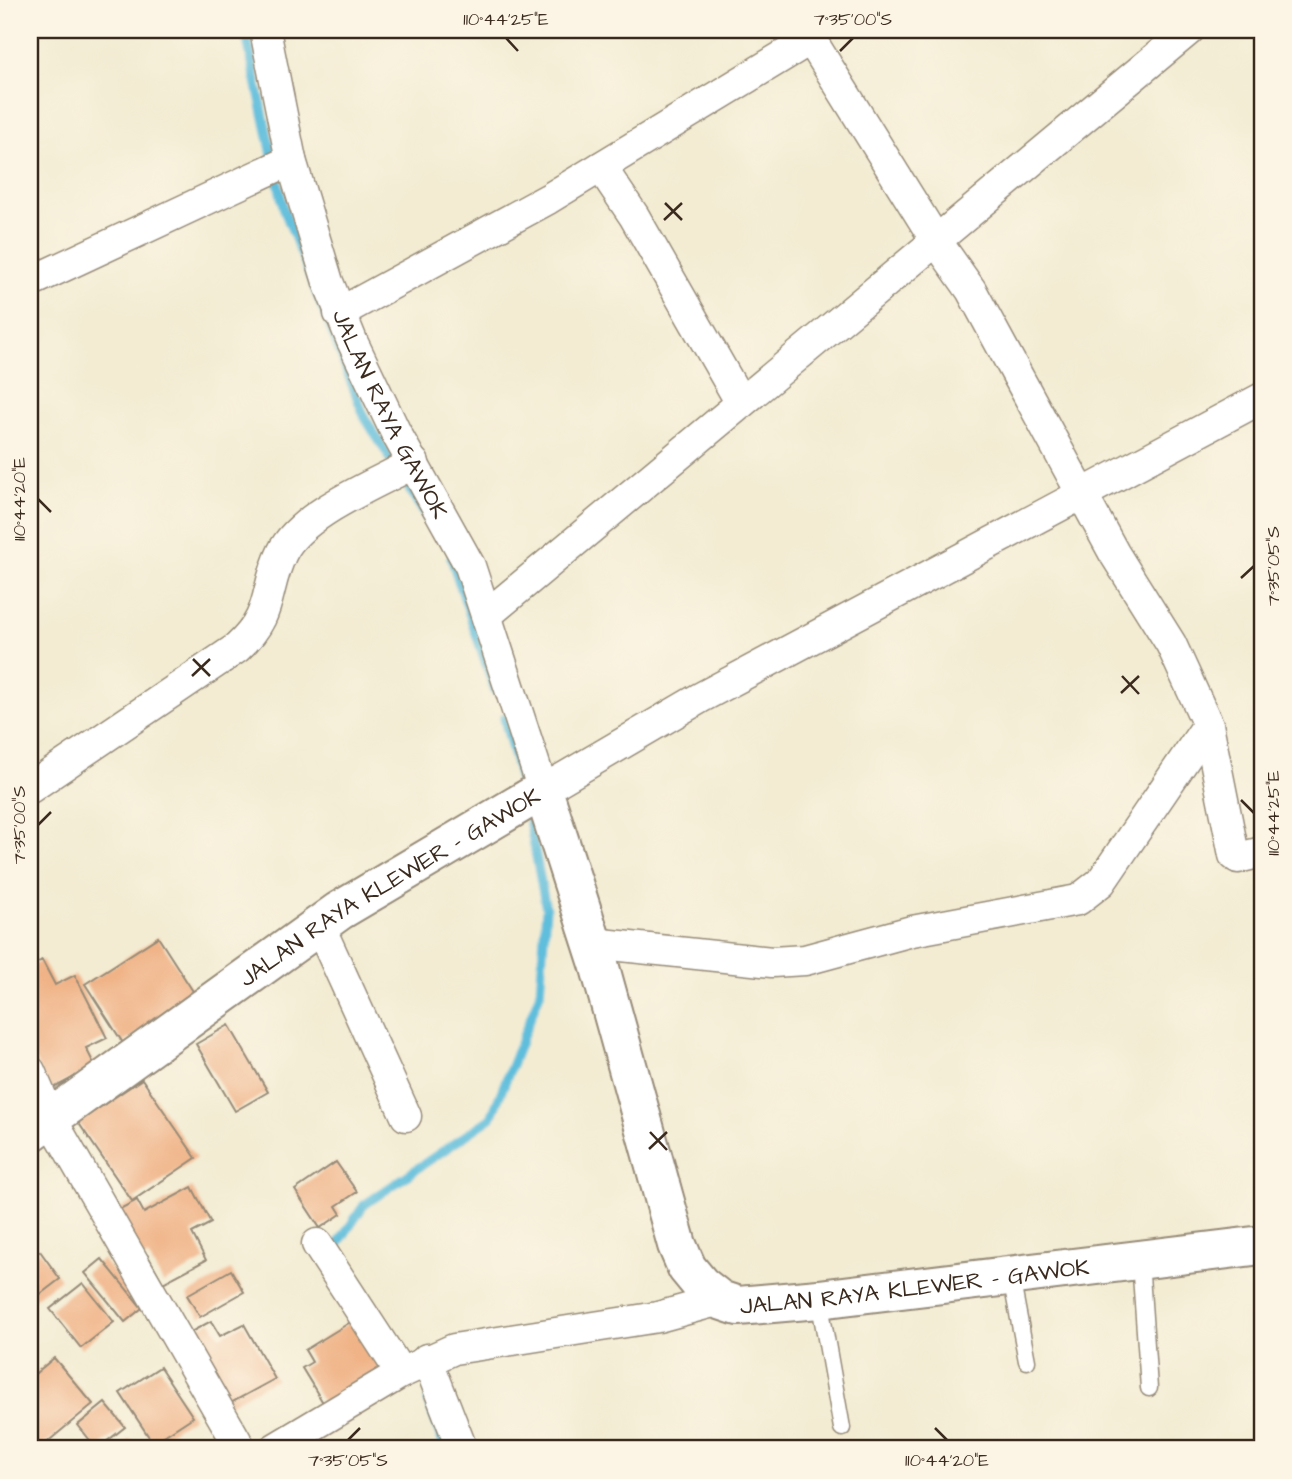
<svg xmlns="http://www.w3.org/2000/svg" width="1292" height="1479" font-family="'Architects Daughter',sans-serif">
  <rect width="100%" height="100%" fill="#fcf5e5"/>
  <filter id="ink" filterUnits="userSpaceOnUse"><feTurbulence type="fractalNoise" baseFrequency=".0143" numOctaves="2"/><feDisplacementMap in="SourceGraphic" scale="14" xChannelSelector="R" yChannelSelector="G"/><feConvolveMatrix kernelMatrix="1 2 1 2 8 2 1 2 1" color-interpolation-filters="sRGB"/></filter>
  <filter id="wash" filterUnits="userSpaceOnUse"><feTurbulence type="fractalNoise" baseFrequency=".00686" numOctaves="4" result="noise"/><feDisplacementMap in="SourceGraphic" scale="28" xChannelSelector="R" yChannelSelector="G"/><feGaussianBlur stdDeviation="1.57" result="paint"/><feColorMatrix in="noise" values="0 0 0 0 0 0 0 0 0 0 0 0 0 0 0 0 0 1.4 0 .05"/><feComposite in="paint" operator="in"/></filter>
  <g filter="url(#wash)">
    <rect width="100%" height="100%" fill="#f3ecd3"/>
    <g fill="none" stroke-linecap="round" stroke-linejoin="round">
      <!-- stream -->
      <path stroke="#5ebedc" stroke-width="9" d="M245,30L284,210L365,418L433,528
        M451,558L495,691
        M504,718L523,792
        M342,1256L336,1247L364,1205L491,1118L540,993L546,909L527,809
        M428,1401L445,1449"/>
    </g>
    <g id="blocks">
      <!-- building -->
      <path fill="#f0b387" d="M158,937L196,996L123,1043L85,984Z
        M42,960L55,985L75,975L107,1038L86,1048L95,1066L50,1090L30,1050V967Z
        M229,1025L268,1092L235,1111L196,1044Z
        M142,1079L196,1158L132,1201L78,1122Z
        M336,1162L357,1192L336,1206L341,1214L320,1228L295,1190Z
        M192,1187L211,1223L192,1233L206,1260L163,1283L148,1256L142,1260L116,1211L137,1200L144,1213Z
        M40,1251L60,1279L30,1302V1281L34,1277L30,1272V1259Z
        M102,1259L142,1308L125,1322L85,1273Z
        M231,1270L244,1292L200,1317L187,1295Z
        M83,1283L114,1322L81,1348L50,1309Z
        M357,1318L388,1368L325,1406L302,1368L312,1362L305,1350Z
        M211,1321L220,1336L244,1324L275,1379L229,1404L189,1333Z
        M54,1358L93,1404L39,1449H30V1378Z
        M160,1367L193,1417L153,1443L120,1393Z
        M105,1403L125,1427L97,1449L78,1425Z
        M130,1439L138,1449H117Z"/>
    </g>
  </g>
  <g filter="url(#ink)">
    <use href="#blocks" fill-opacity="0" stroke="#978b78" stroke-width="2"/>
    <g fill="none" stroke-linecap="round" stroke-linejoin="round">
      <!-- service casing -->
      <g stroke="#978b78" stroke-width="19">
        <path id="service" d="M1140,1261L1149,1388
          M1011,1277L1027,1361
          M819,1299L842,1428"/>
      </g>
      <!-- minor casing -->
      <g stroke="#978b78" stroke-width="33">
        <g id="minor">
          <path id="s1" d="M265,30L291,160L328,282L352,341L396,433L470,566L543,790L700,698L1262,398"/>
          <path d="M601,167L634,216L741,403"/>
          <path d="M30,282L291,160"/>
          <path d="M339,313L548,199L811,39"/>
          <path d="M488,614L1189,30"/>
          <path d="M1208,725L1234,855L1238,858L1262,852"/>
          <path d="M30,788L237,648C275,613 263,592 282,553C300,514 376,484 414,463"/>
          <path d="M319,925L406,1116"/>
          <path d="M593,943L772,962L805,960L912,931L1078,900L1101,882L1208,725L1171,644L1114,553L971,290L935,239L805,30"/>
          <path d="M30,1071L50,1117L241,1449"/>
          <path d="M317,1244L401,1373"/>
          <path d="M427,1359L462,1449"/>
          <path d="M274,1449L401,1373L454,1349L658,1317L720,1300"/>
        </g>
      </g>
      <!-- secondary casing -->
      <g stroke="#978b78" stroke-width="42">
        <g id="secondary">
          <path id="s2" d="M30,1133L339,911L543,790L599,964L677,1245L687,1268L701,1285L720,1300L738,1306L819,1299L1262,1245"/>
        </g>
      </g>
      <!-- service -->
      <use href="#service" stroke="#fff" stroke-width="16"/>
      <!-- minor -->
      <use href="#minor" stroke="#fff" stroke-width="30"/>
      <!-- secondary -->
      <use href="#secondary" stroke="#fff" stroke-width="38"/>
    </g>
  </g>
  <!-- ticks -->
  <path fill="none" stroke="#3b2a1e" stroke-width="2.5" d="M506,38L518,51M840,51L853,38M665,203L682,220M664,220L682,203M38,499L51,512M1241,578L1254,566M193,659L210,676M192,676L210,659M1122,676L1139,694M1121,693L1139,676M1241,800L1254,813M38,825L51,812M650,1132L667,1150M649,1149L667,1132M935,1428L947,1440M348,1440L360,1428"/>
  <g text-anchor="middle" stroke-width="5" stroke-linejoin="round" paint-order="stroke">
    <!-- street labels -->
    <g font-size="23" fill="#3b2a1e" stroke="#fcf5e5">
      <text dy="8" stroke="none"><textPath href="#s1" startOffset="406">JALAN RAYA GAWOK</textPath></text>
      <text dy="8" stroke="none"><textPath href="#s2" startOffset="436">JALAN RAYA KLEWER - GAWOK</textPath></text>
      <text dy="8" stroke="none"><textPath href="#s2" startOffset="1360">JALAN RAYA KLEWER - GAWOK</textPath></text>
    </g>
  </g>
  <!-- margin -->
  <rect width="1292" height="1479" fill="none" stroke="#fcf5e5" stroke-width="77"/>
  <rect x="38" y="38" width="1216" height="1402" fill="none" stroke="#3b2a1e" stroke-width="2.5"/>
  <g font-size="18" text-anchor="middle" fill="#3b2a1e">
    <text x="506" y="25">110°44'25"E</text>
    <text x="853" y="25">7°35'00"S</text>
    <text transform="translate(19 499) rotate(-90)" y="6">110°44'20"E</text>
    <text transform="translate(1273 566) rotate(-90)" y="6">7°35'05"S</text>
    <text transform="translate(1273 813) rotate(-90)" y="6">110°44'25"E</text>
    <text transform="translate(19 825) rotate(-90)" y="6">7°35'00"S</text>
    <text x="348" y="1466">7°35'05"S</text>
    <text x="947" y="1466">110°44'20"E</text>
  </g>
</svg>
